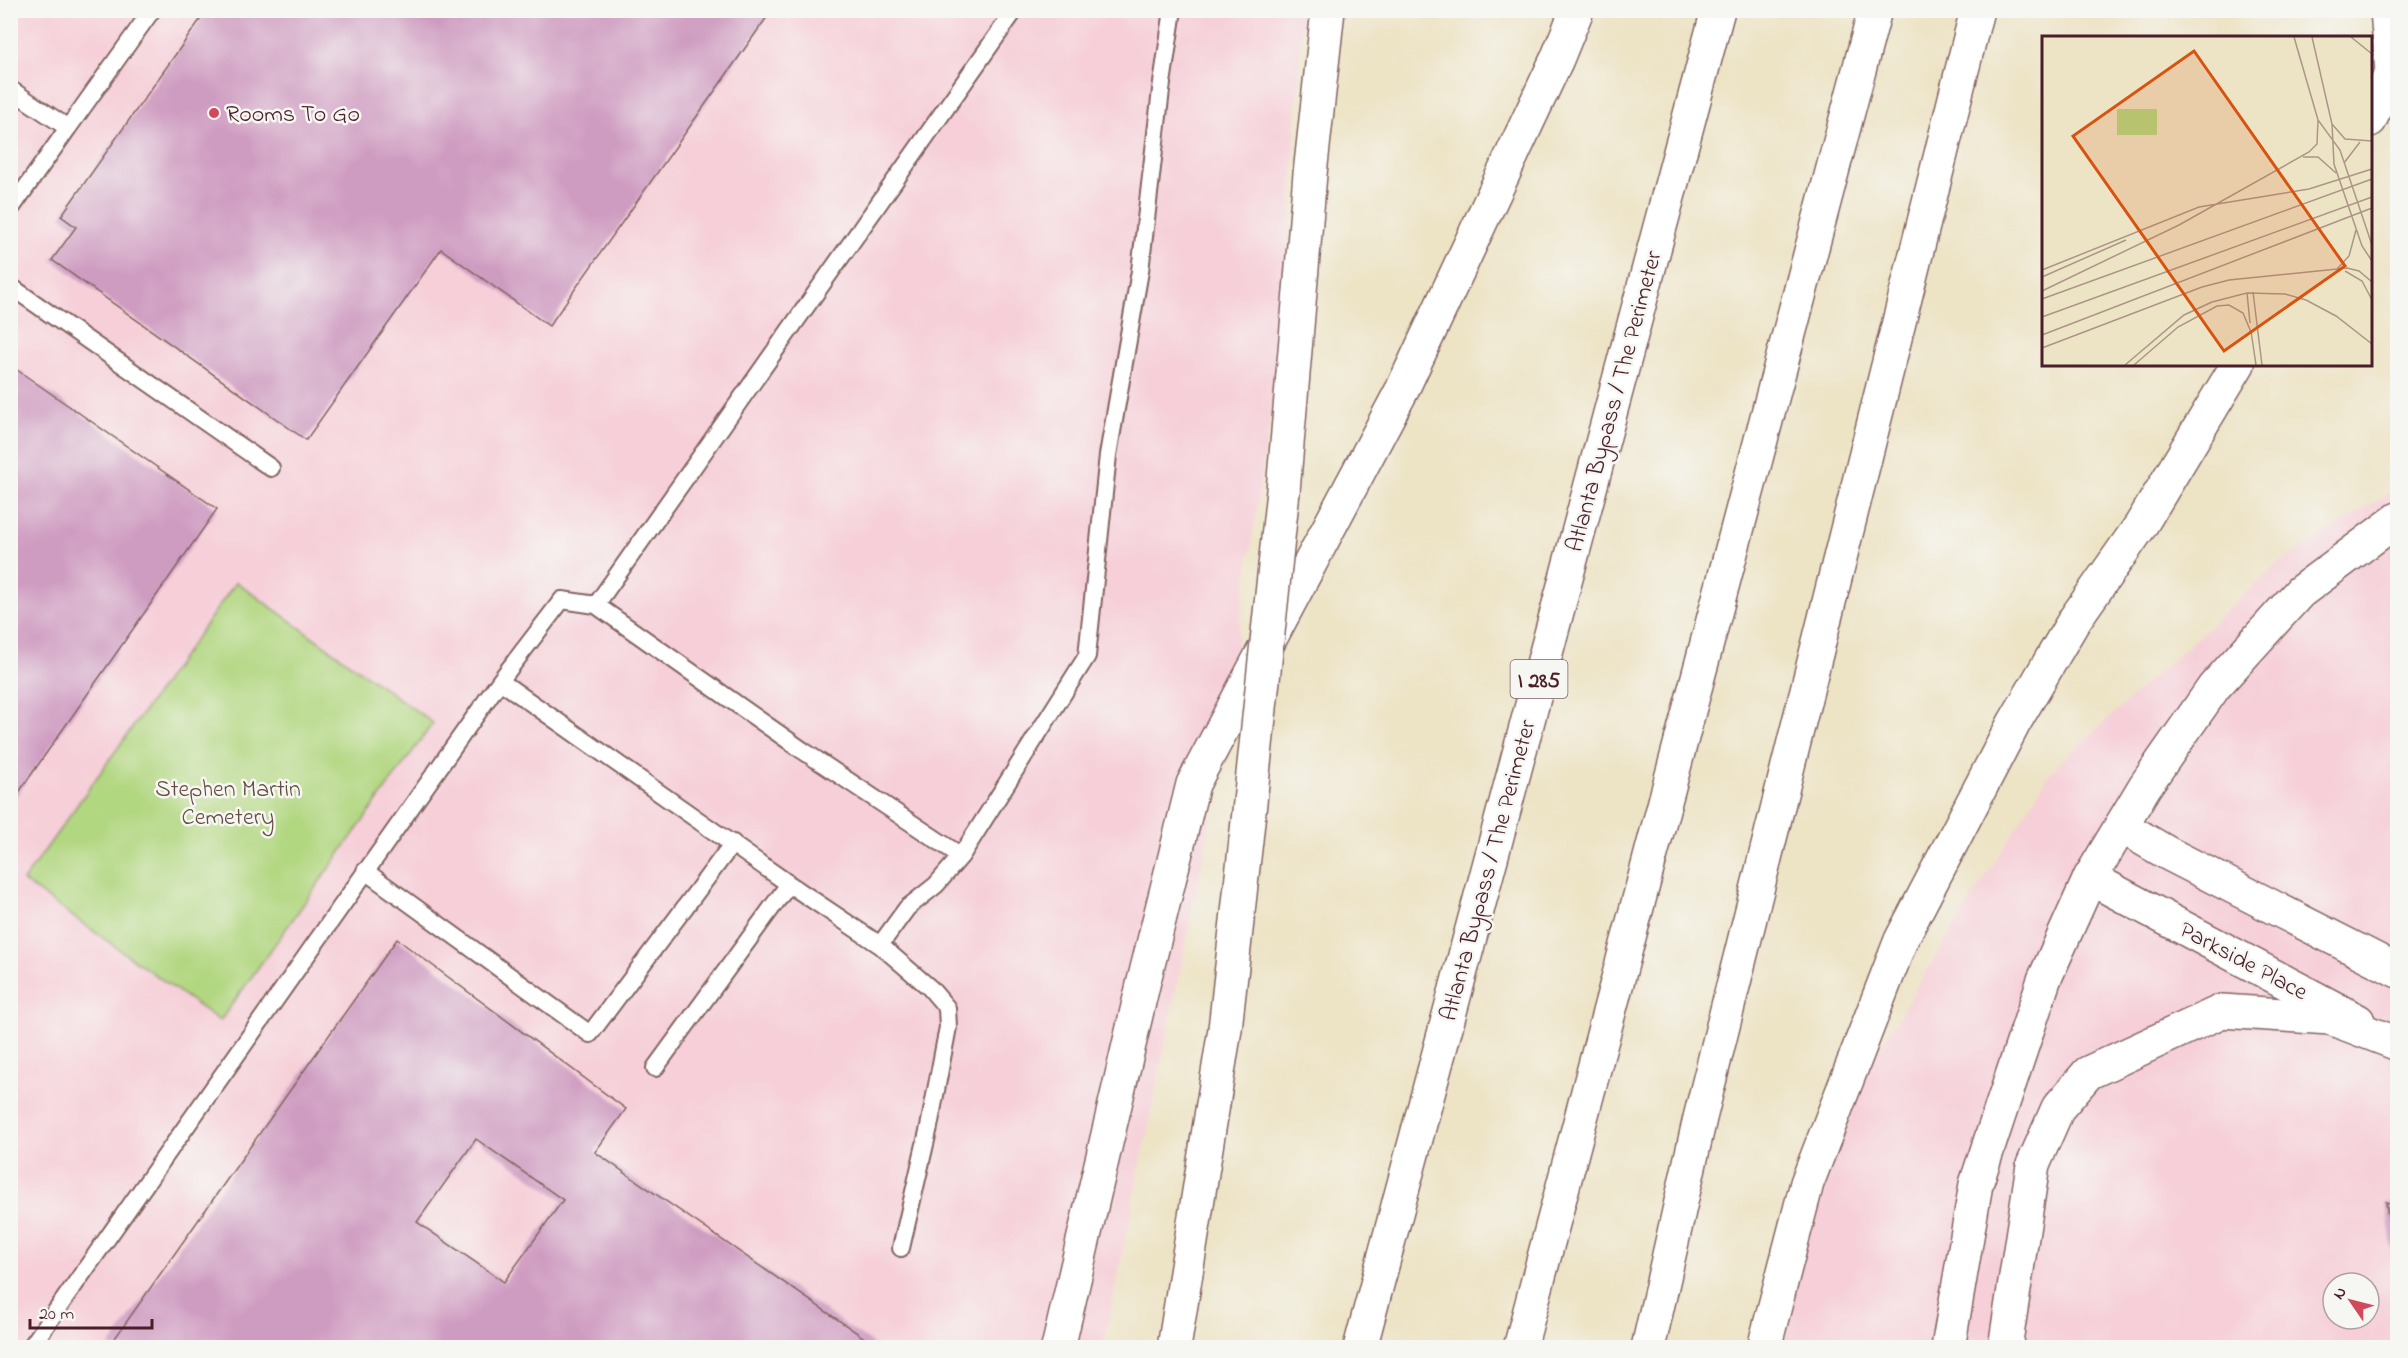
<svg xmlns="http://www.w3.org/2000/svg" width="2408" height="1358" font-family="'Indie Flower',sans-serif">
  <rect width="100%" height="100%" fill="#f6f6f2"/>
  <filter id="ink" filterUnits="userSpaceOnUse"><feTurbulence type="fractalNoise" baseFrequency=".0167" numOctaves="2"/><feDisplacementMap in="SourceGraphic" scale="12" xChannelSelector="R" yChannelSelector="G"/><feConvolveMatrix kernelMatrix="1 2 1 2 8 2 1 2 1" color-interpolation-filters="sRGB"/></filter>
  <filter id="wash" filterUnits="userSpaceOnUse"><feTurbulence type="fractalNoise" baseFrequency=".008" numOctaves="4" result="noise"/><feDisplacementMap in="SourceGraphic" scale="24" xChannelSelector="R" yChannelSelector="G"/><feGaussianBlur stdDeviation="1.35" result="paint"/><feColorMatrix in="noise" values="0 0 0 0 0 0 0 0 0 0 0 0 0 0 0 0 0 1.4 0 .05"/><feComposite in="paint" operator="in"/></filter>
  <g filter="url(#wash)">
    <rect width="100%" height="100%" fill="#ede3c5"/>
    <!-- built -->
    <path fill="#f6cfd8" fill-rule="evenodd" d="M10,11H1302L1285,317L1210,823L1103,1347H11Z
      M2397,488V1347L1759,1348L1835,1119L2052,770L2275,566ZM2333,1283H2369V1319H2333Z"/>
    <!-- green -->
    <path fill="#b2d781" stroke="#7e7b56" stroke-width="1.5" d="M236,582L433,723L220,1021L23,881Z"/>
    <g id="blocks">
      <!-- building -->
      <path fill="#cf9cc1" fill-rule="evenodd" d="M207,10H772L549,326L441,249L306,440L52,260L76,227L61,216Z
        M10,365L217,509L10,805Z
        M397,939L626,1109L595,1152L873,1344L870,1348H108ZM476,1139L563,1200L504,1282L417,1222Z
        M2386,1202L2398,1207V1277H2396Z"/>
    </g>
  </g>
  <g filter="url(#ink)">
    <use href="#blocks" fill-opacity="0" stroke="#836461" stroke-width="1.5"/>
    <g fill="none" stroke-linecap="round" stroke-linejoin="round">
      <!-- lane casing -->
      <g stroke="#836461" stroke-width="20">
        <path id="lane" d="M10,89L68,128L10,210
          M68,128L152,10
          M10,286L271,468
          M596,605L1015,10
          M500,681L789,884L880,945L930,988L947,1008L948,1027L929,1127L901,1248
          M961,856L1087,656L1108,455L1140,271L1161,90L1173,10
          M365,871L590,1034L733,843
          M655,1068L789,884
          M30,1348L500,681L562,600L596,605L802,750L961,856L936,885L907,908L880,945"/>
      </g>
      <!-- street casing -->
      <g stroke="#836461" stroke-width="36">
        <path id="street" d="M2121,826L2169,854L2398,971
          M2090,878L2358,1021"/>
      </g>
      <!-- secondary casing -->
      <g stroke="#836461" stroke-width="36">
        <path id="secondary" d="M1948,1348L1976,1184L2044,980L2090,878L2145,786L2214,687L2300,592L2398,519
          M2005,1348L2033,1165L2058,1108L2088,1073L2222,1011L2330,1018L2398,1044"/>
      </g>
      <!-- highway casing -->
      <g stroke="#836461" stroke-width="36">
        <path id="highway" d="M2387,10L2392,72
          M2370,120L2398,58
          M1283,491L1310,174L1328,10
          M1058,1348L1143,985L1193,784L1402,390L1557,59L1577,10
          M1174,1348L1225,1029L1246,840
          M1360,1348L1718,10
          M1520,1348L1875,10
          M1648,1348L1700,1118L1977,10
          M1764,1348L1807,1183L1901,940L2014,723L2075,619L2141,525L2238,364"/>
      </g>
      <!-- lane -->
      <use href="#lane" stroke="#fff" stroke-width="16"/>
      <!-- street -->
      <use href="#street" stroke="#fff" stroke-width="33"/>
      <!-- secondary -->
      <use href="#secondary" stroke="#fff" stroke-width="33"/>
      <!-- highway -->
      <use href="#highway" stroke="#fff" stroke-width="33"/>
      <!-- highway-bridge casing -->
      <g stroke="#836461" stroke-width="36" stroke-linecap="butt">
        <path id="highway-bridge" d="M1246,840L1283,491"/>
      </g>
      <!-- highway-bridge -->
      <use href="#highway-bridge" stroke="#fff" stroke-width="33"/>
    </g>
  </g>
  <!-- markers -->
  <circle fill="#d1495b" stroke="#f6f6f2" stroke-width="2" cx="214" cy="113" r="6"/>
  <g text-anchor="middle" stroke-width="5" stroke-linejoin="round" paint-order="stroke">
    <!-- shield labels -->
    <rect fill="#f6f6f2" stroke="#7e6067" stroke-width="1.5" x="1510.5" y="660" width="57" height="38" rx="4.5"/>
    <g font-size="22" font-weight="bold" fill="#4a1f2b">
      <text x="1539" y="687">I 285</text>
    </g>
    <!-- poi labels -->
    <g font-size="24" fill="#4a1f2b" stroke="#f6f6f2" text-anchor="start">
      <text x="226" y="121">Rooms To Go</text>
    </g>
    <!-- street labels -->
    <g font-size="24" fill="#4a1f2b" stroke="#f6f6f2">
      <text transform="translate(1613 401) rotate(-75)" y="8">Atlanta Bypass / The Perimeter</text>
      <text transform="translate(1487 870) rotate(-75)" y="8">Atlanta Bypass / The Perimeter</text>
      <text transform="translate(2244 960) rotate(28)" y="8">Parkside Place</text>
    </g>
    <!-- park labels -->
    <g font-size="24" fill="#644d40" stroke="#f6f6f2">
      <text x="228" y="796">Stephen Martin<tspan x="228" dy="28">Cemetery</tspan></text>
    </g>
  </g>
  <!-- overview -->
  <g transform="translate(2042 36)">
    <rect width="330" height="330" fill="#ede3c5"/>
    <path d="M75,73H115V99H75Z" fill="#b2d781"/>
    <path fill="none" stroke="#ac9587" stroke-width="1.5" d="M252,1L276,84L298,114L330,209M270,1L290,88L292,128L320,210L330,225M309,1L330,18M290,88L303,103L330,105M261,121H276L294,137M302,127L318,106M295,233L307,220L314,194M0,234L157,171L267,153L330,133M303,235L320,245L330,264M0,241L84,204M0,255L137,189L267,116L275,108L276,84M211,256L220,329M205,257L208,287M0,263L330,143M0,281L330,161M209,295L214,329M0,299L330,172M0,312L160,251L187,244L305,232L317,235L330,246M83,329L142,279L170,266L205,257L243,258L264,264L294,280L330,308M92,329L136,291L175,270L187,269L201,277L209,296"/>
    <path fill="#d8530f" fill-opacity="0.15" stroke="#d8530f" stroke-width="3" d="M152,15L303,230L182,315L31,100Z"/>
    <rect width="330" height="330" fill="none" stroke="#4a1f2b" stroke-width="3"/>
  </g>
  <!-- margin -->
  <rect width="2408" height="1358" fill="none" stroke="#f6f6f2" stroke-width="36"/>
  <!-- north arrow -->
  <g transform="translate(2351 1301) rotate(305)"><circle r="28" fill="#f6f6f2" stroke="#b1a0a2" stroke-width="1.5"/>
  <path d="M0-4.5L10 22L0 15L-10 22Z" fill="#d1495b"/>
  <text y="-9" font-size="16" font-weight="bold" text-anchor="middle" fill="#4a1f2b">N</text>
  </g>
  <!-- scale -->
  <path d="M30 1319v9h122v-9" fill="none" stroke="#4a1f2b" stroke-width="3"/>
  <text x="39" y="1319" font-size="18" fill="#4a1f2b" stroke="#f6f6f2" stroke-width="4.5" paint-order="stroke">20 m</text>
</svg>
